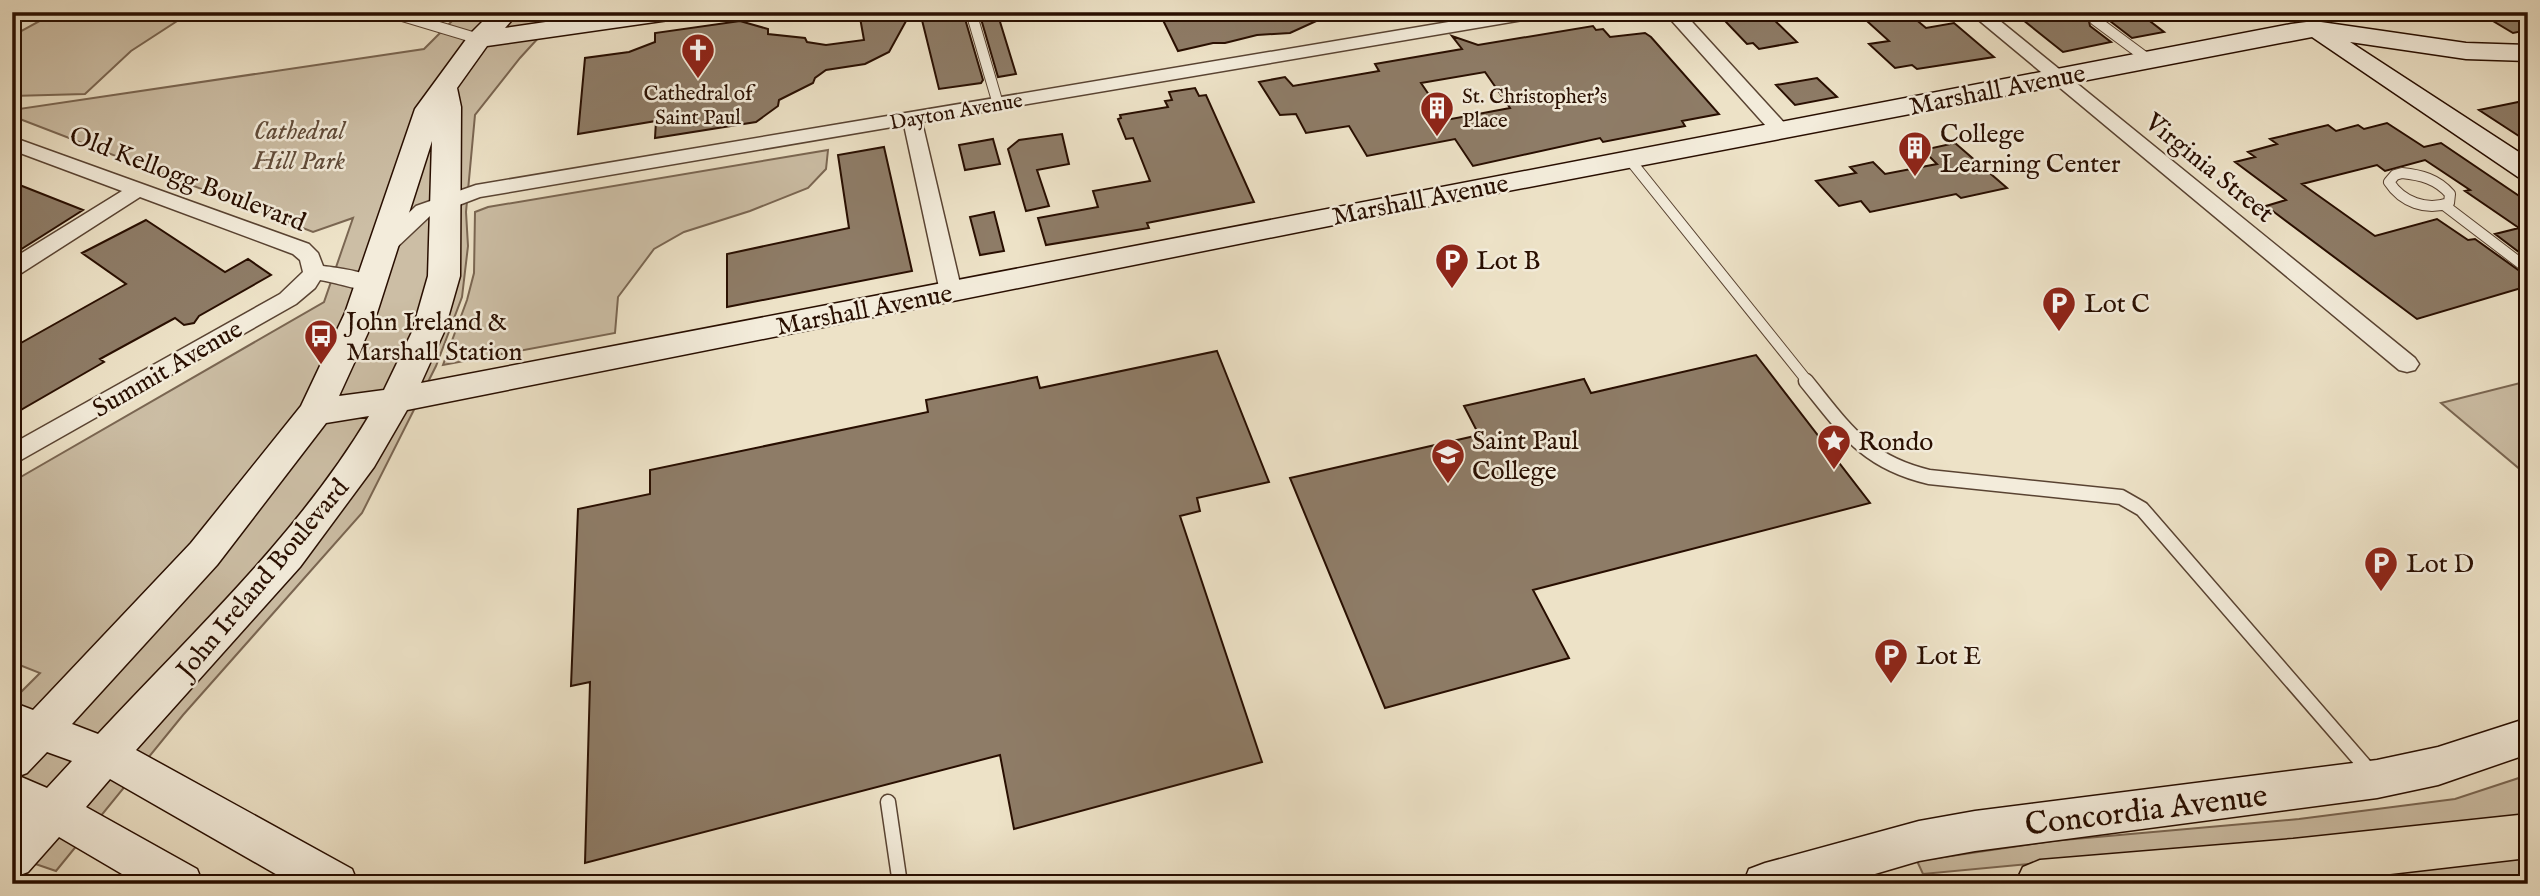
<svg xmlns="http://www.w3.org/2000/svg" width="2540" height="896" font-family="'IM FELL English',serif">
  <rect width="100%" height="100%" fill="#ede2c7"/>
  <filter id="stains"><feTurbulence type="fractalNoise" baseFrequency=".00286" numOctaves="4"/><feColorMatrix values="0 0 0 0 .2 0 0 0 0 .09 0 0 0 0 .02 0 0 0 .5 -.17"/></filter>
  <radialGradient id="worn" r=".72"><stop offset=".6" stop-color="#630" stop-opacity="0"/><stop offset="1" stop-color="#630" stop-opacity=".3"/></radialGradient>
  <!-- green -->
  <path fill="#ccbea5" stroke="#7a6652" stroke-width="2" d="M56,12H191L131,51L85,94L12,96V36Z
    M461,12H562L520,58L475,115L466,212L468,246L462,297L436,366L362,513L183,715L56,871L12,856V701L40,673L12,662V482L324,302L353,218L313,232L12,116V110L424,49Z
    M828,150L826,169L808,188L750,211L684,232L654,249L618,297L615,333L443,365L467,300L474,273L475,212L488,207Z
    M2528,381V476L2441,403Z
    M2528,775V822L2165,851L1923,874L1917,861L2052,841L2299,819L2455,799Z
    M2528,857V884H2260Z"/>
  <!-- building -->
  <path fill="#8e7c67" stroke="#280e00" stroke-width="2" fill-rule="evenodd" d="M859,12H911L889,52L865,64L826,70L815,78L813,83L779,100L778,106L756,122L655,138L656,121L578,134L585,58L629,52L655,42V33L740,21L768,29V34L805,38L807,42L826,45L864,40Z
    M920,12H963L983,80L981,83L939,89Z
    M979,12H997L1016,74L998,77Z
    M1159,12H1336L1290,33L1257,35L1225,43H1213L1178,51Z
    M1766,12L1797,42L1759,49L1753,43L1747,44L1725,21L1741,18L1737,15Z
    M1857,12H1907L1926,28L1954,23L1994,57L1917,69L1912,65L1895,68L1869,44L1889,41Z
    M2013,12H2087L2090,26L2111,42L2063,52Z
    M2108,12H2138L2164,32L2132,38L2106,18Z
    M2478,12H2528V30L2513,33Z
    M1593,26L1596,30L1603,29L1610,37L1645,33L1651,37L1719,114L1682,121L1685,126L1603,142L1600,138L1473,166L1455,139L1367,156L1349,126L1306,133L1296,114L1280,115L1259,82L1285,77L1293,86L1379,71L1375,64L1462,49L1452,36L1478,45ZM1485,72L1510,108L1446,120L1421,83Z
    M1817,78L1837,97L1795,105L1776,85Z
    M1195,88L1199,96L1206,95L1254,202L1147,223L1149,228L1046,245L1038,218L1098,207L1093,191L1150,181L1133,138L1126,139L1118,119L1121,118L1120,115L1168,107L1165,101L1172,100L1169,92Z
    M2528,100V142L2479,110Z
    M2387,123L2424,147L2441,143L2528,202V259L2495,234L2519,228L2465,191L2470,190L2425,160L2385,171L2377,165L2302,184L2375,236L2437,219L2468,240L2475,239L2528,277V286L2417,319L2266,206L2286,200L2235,162L2255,157L2248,152L2277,144L2270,139L2328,125L2336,131L2358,125L2364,129Z
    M1062,134L1069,164L1037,170L1049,206L1026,211L1008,149L1019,140Z
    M993,139L1000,164L965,170L959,145Z
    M1955,143L2007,188L1961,198L1956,194L1870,212L1861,201L1839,206L1816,181L1856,173L1850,167L1873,162L1885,174L1937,164L1923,150Z
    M884,147L912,271L727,307V254L849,228L838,155Z
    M12,182L83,210L12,255Z
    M994,212L1004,251L980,255L970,217Z
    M146,220L225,272L248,259L271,275L199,316L194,323L184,325L175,318L100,359L104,362L12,415V348L126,284L82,253Z
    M1217,351L1269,482L1197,498L1200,511L1180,516L1262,762L1014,829L1000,755L585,863L590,682L571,686L578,509L650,494V470L928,412L926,400L1037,377L1040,388Z
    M1756,355L1870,503L1533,590L1569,658L1385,708L1290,478L1479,435L1464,406L1584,379L1591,393Z"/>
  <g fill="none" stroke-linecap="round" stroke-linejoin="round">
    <!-- lane-far1 casing -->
    <g stroke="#594332" stroke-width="12">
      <path id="lane-far1" d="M389,12L479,39
        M971,12L998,104
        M2100,13L2094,15L2095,20L2149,60
        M1630,160L1808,382
        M2402,173C2421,175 2437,179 2450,194L2449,203C2426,211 2402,202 2389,182L2395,175Z
        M2444,205L2528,269"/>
    </g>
    <!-- lane casing -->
    <g stroke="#594332" stroke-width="17">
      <path id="lane" d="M1806,381C1845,429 1865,462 1929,477L2121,497L2142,509L2372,774
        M888,802L900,884"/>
    </g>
    <!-- street casing -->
    <g stroke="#594332" stroke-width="3">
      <path id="street" d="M1508,12H1550L1541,17L922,122L962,292L959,297L951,299L943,297L940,292L904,125L480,197L430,216L394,250H378L375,245L416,206L476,185Z
        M1664,12H1683L1788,127L1791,131L1788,135H1774Z
        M1969,12H1989L2415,358L2419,364L2415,370L2407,372L2399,370Z
        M12,137L309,244L318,253L323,266C338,268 375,272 383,285L380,290C367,294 336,282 320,280L315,288L296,304L12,465V444L280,294L303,272L300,260L293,254L140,197L20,274L12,276V259L122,191L12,150Z"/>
    </g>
    <!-- secondary casing -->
    <g stroke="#280e00" stroke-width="3">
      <path id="secondary" d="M492,12H519L505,28L614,12H681L678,17L669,20L487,46L457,88L461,107L460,276L444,332L421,383L2291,24L2314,21L2466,43L2528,45V61L2466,59L2350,42L2528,158V180L2518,177L2312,37L1414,209L407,410L374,467L300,567L136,750L352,869L358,884H293L110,779L86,807L197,869L203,884H139L59,837L28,872L12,878V825L20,817L12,814V702L33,710L191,543L301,406L345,313L415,109L470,34ZM432,141L428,276L412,332L384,390L339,396L377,313ZM369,416C298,535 192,633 98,734L72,724L217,565L326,423ZM47,752L72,761L47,788L19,776L27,773Z
        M2528,718V754L2438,785L2377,798L1975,851L1919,861L1841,884H1743L1749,869L1765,863L1919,821L1975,811L2377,760L2438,747Z"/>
    </g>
    <!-- highway casing -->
    <g stroke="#280e00" stroke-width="3">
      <path id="highway" d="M2528,814V858L2304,884H2015L2023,867L2040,860L2293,839Z"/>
    </g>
    <!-- lane-far1 -->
    <use href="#lane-far1" stroke="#f3ecdb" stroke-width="10"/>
    <!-- lane -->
    <use href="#lane" stroke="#f3ecdb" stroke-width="14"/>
    <!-- street -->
    <use href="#street" fill="#f3ecdb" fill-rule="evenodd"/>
    <!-- secondary -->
    <use href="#secondary" fill="#f3ecdb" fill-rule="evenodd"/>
    <!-- highway -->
    <use href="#highway" fill="#ede2c7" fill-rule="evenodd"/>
  </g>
  <!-- icons -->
  <defs>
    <g id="church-pin" transform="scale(1.75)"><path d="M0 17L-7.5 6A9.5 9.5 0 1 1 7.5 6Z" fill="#8f2418" stroke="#f3ecdb"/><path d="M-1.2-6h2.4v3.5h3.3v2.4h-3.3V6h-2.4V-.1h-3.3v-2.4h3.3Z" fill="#fff"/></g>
    <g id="building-pin" transform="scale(1.75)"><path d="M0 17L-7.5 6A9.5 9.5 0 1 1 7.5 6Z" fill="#8f2418" stroke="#f3ecdb"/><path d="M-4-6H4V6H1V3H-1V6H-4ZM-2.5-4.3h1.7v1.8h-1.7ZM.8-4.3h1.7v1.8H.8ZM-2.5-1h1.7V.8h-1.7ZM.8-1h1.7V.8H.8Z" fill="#fff"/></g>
    <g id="parking-pin" transform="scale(1.75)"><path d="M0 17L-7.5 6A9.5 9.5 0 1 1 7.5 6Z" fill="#8f2418" stroke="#f3ecdb"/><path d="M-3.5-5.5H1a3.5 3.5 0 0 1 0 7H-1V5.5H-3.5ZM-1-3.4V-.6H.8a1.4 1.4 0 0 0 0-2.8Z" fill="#fff"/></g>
    <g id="bus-pin" transform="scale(1.75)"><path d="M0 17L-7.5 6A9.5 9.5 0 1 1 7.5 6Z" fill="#8f2418" stroke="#f3ecdb"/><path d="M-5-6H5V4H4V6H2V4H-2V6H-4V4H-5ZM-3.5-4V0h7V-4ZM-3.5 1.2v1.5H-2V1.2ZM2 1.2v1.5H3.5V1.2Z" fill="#fff"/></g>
    <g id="sight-pin" transform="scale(1.75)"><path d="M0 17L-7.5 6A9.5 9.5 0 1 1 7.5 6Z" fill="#8f2418" stroke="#f3ecdb"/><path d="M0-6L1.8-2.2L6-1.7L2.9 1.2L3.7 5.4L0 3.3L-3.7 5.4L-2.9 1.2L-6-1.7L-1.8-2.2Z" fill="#fff"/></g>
    <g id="university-pin" transform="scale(1.75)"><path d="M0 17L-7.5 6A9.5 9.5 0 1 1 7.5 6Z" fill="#8f2418" stroke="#f3ecdb"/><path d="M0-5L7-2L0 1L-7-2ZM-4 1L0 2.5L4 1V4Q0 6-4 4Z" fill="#fff"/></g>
  </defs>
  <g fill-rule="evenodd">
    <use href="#church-pin" x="698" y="50"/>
    <use href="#building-pin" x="1437" y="108"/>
    <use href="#building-pin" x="1915" y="148"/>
    <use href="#parking-pin" x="1452" y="260"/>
    <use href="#parking-pin" x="2059" y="303"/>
    <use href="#bus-pin" x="321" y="336"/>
    <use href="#sight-pin" x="1834" y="441"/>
    <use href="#university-pin" x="1448" y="455"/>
    <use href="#parking-pin" x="2381" y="563"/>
    <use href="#parking-pin" x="1891" y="655"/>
  </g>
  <g text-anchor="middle" stroke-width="5" stroke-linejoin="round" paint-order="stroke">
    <!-- far-poi labels -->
    <g font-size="21" fill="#280e00" stroke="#f3ecdb">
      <text x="698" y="100">Cathedral of<tspan x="698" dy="24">Saint Paul</tspan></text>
      <text x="1462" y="103" text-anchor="start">St. Christopher's<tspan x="1462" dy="24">Place</tspan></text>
    </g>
    <!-- far-street labels -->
    <g font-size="21" fill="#280e00" stroke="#f3ecdb">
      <text transform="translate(956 111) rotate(-10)" y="7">Dayton Avenue</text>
    </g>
    <!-- street labels -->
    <g font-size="26" fill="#280e00" stroke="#f3ecdb">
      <text transform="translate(1997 89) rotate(-11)" y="9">Marshall Avenue</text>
      <text transform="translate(2210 167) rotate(39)" y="9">Virginia Street</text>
      <text transform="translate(188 178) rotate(21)" y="9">Old Kellogg Boulevard</text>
      <text transform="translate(1420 199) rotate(-11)" y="9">Marshall Avenue</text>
      <text transform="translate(864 309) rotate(-11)" y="9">Marshall Avenue</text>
      <text transform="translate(167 368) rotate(-30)" y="9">Summit Avenue</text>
      <text transform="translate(262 578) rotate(-50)" y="9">John Ireland Boulevard</text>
    </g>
    <!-- park labels -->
    <g font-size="26" font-style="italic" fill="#614c3a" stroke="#f3ecdb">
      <text x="299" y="139">Cathedral<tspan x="299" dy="30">Hill Park</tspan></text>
    </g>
    <!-- poi labels -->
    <g font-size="26" fill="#280e00" stroke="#f3ecdb" text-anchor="start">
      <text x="1940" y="142">College<tspan x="1940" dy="30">Learning Center</tspan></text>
      <text x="1476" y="269">Lot B</text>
      <text x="2084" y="312">Lot C</text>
      <text x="346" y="330">John Ireland &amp;<tspan x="346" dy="30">Marshall Station</tspan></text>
      <text x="1472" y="449">Saint Paul<tspan x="1472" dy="30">College</tspan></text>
      <text x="1858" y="450">Rondo</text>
      <text x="2406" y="572">Lot D</text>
      <text x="1916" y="664">Lot E</text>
    </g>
    <!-- near-street labels -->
    <g font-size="32" fill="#280e00" stroke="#f3ecdb">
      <text transform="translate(2146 809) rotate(-7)" y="11">Concordia Avenue</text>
    </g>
  </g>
  <!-- margin -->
  <rect width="2540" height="896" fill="none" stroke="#ede2c7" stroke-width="42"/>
  <rect x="14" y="14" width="2512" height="868" fill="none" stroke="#280e00" stroke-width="3.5"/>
  <rect x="21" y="21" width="2498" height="854" fill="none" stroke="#280e00" stroke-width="2"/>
  <rect width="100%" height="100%" filter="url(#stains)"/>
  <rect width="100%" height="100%" fill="url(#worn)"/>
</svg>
